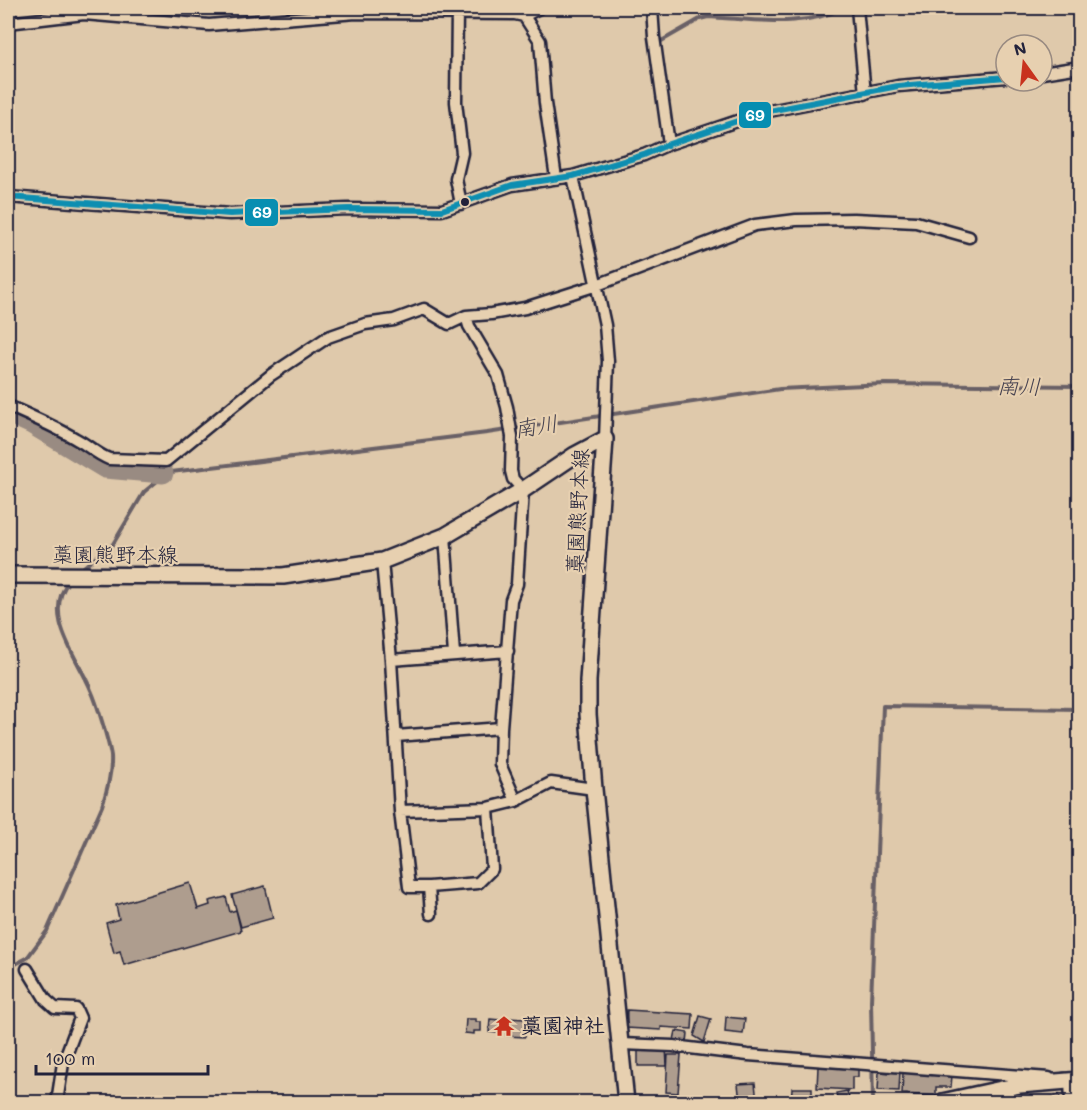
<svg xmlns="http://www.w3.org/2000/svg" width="1087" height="1110" font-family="Mali,'Klee One',sans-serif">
  <rect width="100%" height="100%" fill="#dfc9ab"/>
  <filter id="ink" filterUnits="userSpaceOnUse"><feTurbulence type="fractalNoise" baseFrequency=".0167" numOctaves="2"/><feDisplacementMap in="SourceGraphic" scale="12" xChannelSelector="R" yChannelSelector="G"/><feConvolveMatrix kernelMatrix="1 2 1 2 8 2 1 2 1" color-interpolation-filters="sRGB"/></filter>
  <g filter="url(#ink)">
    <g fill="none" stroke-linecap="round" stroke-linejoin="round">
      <!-- stream -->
      <path stroke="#696166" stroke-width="4" d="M658,43L700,19L708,17C751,19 803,29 843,8
        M81,569L113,544L144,492L161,478L163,473L487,433L780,389L885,384L1080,386
        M8,968L27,958L47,931L102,806C107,790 112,773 111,756C109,743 97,703 91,690C78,658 41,615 69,581
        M873,1102L871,1001L883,706L1080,709"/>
      <!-- river -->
      <path stroke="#998b82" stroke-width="21" d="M8,413L32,424L105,468L163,473"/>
    </g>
    <!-- building -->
    <path fill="#ae9d8e" stroke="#22223b" stroke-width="1.5" d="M190,883L198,909L210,905L209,901L226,897L230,912L236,910L241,931L124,965L120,951L114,953L106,923L119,919L116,905Z
      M265,886L273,918L241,927L232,895Z
      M627,1010L693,1014L692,1029L661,1027V1030L626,1028Z
      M700,1016L711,1019L704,1042L694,1036Z
      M726,1017L745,1019L743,1034L725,1032Z
      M506,1018L526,1019L525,1037L506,1036Z
      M466,1019H476V1022H481V1031H474V1034L465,1033Z
      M490,1019L500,1020L498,1033L489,1032Z
      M676,1031L688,1033L687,1043L674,1040Z
      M650,1047H666L667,1066H638V1051L650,1050Z
      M668,1055H681L678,1093L666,1092Z
      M818,1067L858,1068V1077H852V1090L817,1088Z
      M890,1071H900L899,1091L878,1090L879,1072L890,1073Z
      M903,1072L952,1075L951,1087H936V1096L902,1094Z
      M755,1083L757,1102H740L738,1084Z
      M792,1088H812V1102H791Z
      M847,1091L850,1102H838L836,1093Z
      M1059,1095L1062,1102H1037V1101Z"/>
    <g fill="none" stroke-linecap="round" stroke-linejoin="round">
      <!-- street casing -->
      <g stroke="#22223b" stroke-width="15">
        <path id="street" d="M457,8L456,102L462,153L456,179L461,204
          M652,8L654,37L669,144
          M857,8L865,94
          M524,16L539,8
          M8,23L84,14L209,25L356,13L515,14L524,16L540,41L545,103L556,178
          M1042,73L1080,67
          M573,176L605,325L608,361L605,439
          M8,197L230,214L348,209L442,210L512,185L573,176L644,155L669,144L764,112L898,86L1006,77
          M466,316L469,326L498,375L507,407L512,437L511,471L513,479L523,490L517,584L511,600L501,728L500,764L516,801
          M8,406C31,416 54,426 76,439C88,445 96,454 109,459L166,461L271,375L328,337L365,324L394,320L424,309L449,324L466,316L491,314L525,308L597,285L755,225L796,220L854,219L916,222L969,237
          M445,536L454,654
          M382,561L391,660L400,811L409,887H429L478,883L492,869L488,808
          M391,660L508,651
          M396,736L501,728
          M400,811L488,808L516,801L551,783L594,789
          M429,887L431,914
          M27,969L46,1000L55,1008L76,1009L80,1018L63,1063L57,1102
          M621,1044L673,1046L748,1055L1049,1078
          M1064,1079L1070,1080L1071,1102"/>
      </g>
      <!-- secondary casing -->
      <g stroke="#22223b" stroke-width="20">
        <path id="secondary" d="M605,439L588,681V714L594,789L626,1102
          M8,575L283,576L382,561L445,536L523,490L575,455L605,439
          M942,1102L1020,1085L1080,1080"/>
      </g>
      <!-- street -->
      <use href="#street" stroke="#e7d0b0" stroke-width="10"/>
      <!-- secondary -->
      <use href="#secondary" stroke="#e7d0b0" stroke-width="15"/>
      <!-- bus-1 casing -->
      <g stroke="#e7d0b0" stroke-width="10">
        <path id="bus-1" d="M8,197L230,214L348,209L442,210L512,185L573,176L644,155L669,144L764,112L898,86L1006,77"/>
      </g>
      <!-- bus-1 -->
      <use href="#bus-1" stroke="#078eb1" stroke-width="6"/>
    </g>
  </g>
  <!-- icons -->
  <defs>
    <g id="temple-bare" transform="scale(1.62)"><path d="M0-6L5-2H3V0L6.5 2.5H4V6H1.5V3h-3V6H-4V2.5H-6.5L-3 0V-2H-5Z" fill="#c8321e" stroke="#e7d0b0" stroke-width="2.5" paint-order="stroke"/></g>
  </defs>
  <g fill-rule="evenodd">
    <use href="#temple-bare" x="504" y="1026"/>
  </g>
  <!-- markers -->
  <circle fill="#22223b" stroke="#e7d0b0" stroke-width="2" cx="465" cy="202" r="5"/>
  <g text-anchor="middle" stroke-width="4.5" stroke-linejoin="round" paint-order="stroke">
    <!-- street labels -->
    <g font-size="21" fill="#22223b" stroke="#e7d0b0">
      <text transform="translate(578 511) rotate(-87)" y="7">藁園熊野本線</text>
      <text x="115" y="562">藁園熊野本線</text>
    </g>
    <!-- poi labels -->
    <g font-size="21" font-weight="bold" fill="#22223b" stroke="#e7d0b0" text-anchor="start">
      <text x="521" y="1033">藁園神社</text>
    </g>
    <!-- water labels -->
    <g font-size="22" font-style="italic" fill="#464250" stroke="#e7d0b0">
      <text transform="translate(1019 386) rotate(1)" y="8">南川</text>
      <text transform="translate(536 426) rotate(-9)" y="8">南川</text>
    </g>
  </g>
  <g stroke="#e7d0b0" stroke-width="2">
    <rect x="738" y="101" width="34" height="28" rx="6" fill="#078eb1"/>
    <rect x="244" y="198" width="35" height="29" rx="6" fill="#078eb1"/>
  </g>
  <g font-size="16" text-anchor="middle" font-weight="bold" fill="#fff">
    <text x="755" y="121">69</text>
    <text x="262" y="218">69</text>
  </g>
  <!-- margin -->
  <rect width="1087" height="1110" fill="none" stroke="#e7d0b0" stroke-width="30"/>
  <rect x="15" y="15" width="1057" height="1080" fill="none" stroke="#22223b" stroke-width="2" filter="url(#ink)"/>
  <!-- north arrow -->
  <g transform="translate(1024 63) rotate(345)"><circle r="28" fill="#e7d0b0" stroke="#988a81" stroke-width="1.5"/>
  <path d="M0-4.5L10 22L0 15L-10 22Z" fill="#c8321e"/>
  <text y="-9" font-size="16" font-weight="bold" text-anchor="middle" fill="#22223b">N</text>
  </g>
  <!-- scale -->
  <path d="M36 1065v9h172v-9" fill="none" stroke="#22223b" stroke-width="3"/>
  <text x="45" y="1065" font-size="18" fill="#22223b" stroke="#e7d0b0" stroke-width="4.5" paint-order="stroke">100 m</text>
</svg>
